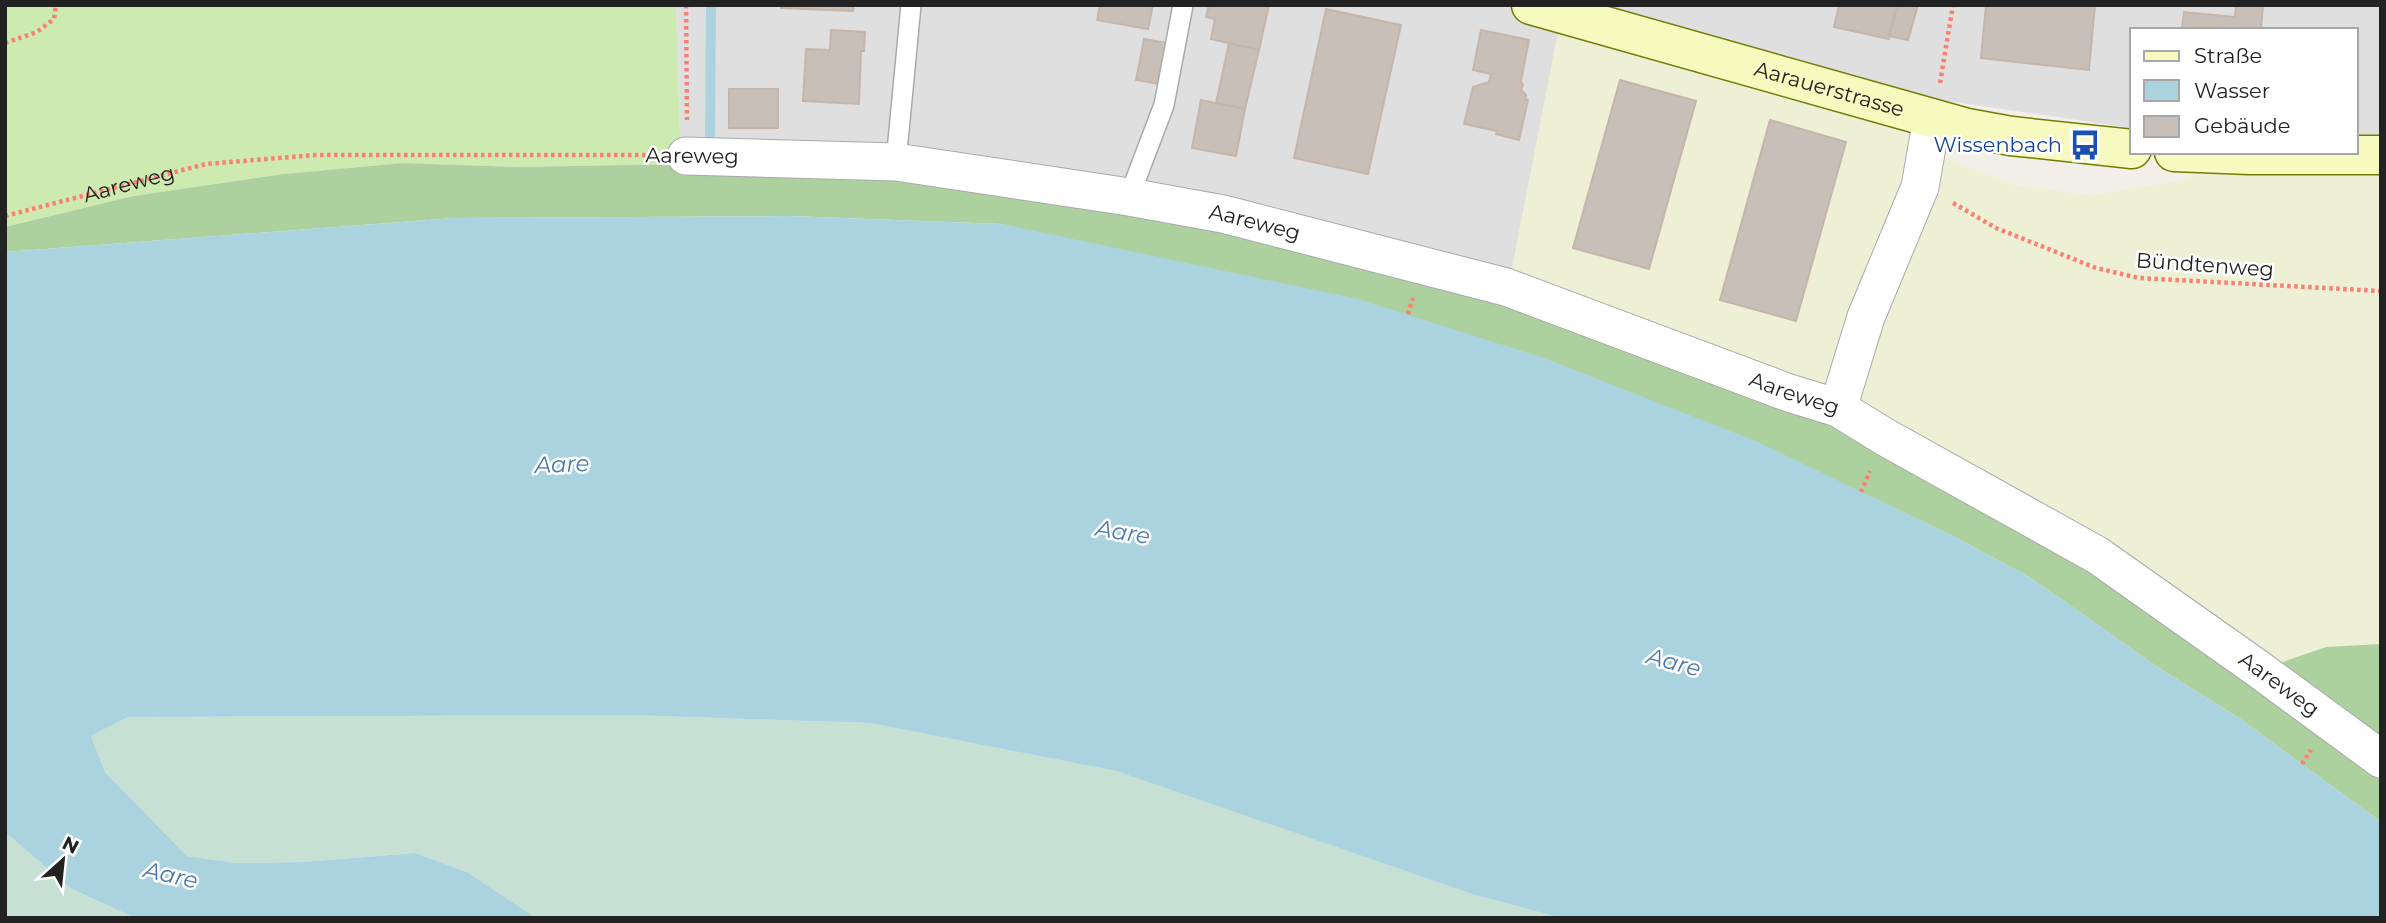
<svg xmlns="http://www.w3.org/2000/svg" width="2386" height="923" font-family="Montserrat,sans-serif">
  <rect width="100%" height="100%" fill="#f2efe9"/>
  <!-- residential -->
  <path fill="#e0dfdf" d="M676,5H1565L1505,304L681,164Z
    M1603,5H2381V137H2356V30H2132V128L1927,98Z"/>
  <!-- farmland -->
  <path fill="#eef0d5" d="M1558,32L1891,127L1947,159L2019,186L2092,195L2172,182L2206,172L2324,175L2381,171V644L2326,647L2288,660L2246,678L1505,304Z"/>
  <!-- grass -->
  <path fill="#cdebb0" d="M5,5H676L681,164L518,167L403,163L283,174L133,196L5,227Z"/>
  <!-- forest -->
  <path fill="#add19e" d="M403,163L518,167L681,164L906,174L1117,205L1505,304L1833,423L2097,572L2246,678L2288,660L2326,647L2381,644V822L2239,718L2159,668L2031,578L1953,536L1861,492L1002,224L789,216L454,218L5,252V227L133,196L283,174Z"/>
  <!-- wetland -->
  <path fill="#c6e0d4" d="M627,715L870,723L1116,771L1472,894L1561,918H536L467,872L415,853L302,862L236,863L187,856L105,772L91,736L128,717Z
    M5,832L70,888L135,918H5Z"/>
  <!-- water -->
  <path fill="#aad3df" d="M789,216L1002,224L1358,299L1544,358L1758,442L1953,536L2031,578L2159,668L2239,718L2381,822V918H1561L1472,894L1116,771L870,723L627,715L128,717L91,736L105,772L187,856L236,863L302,862L415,853L467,872L536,918H135L70,888L5,832V252L454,218Z"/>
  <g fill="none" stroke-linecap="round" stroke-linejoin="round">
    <!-- stream -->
    <path stroke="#aad3df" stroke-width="10" d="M710,142L711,5"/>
  </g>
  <!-- building -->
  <path fill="#c7bfb8" stroke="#c4b6ab" stroke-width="2" d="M781,5H854L853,11L781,8Z
    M1100,5H1153L1148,29L1097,20Z
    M1209,5H1269L1259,50L1211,39L1215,19L1206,17Z
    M1839,5H1897L1889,39L1834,27Z
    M1897,5H1918L1908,40L1889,36Z
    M1986,5H2095L2089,70L1981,58Z
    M2236,5H2263L2261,28L2182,30L2184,12L2235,17Z
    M1326,9L1401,25L1368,174L1294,158Z
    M831,30L865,32L864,51H861L859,104L803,101L806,49L830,50Z
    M1481,30L1529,40L1521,81L1523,85L1521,90L1526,95L1525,99L1528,100L1519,140L1496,134L1497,131L1464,124L1473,87L1489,82L1491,74L1473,70Z
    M1144,39L1167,43L1160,84L1136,80Z
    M1229,43L1259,50L1245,109L1216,103Z
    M1620,80L1696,101L1649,269L1573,248Z
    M729,89H778V128H729Z
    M1201,100L1245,109L1236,156L1192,148Z
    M1770,120L1846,142L1796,321L1720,300Z"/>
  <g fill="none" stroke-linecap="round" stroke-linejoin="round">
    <!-- lane casing -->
    <g stroke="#a9a9a9" stroke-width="22">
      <path id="lane" d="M896,162L911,5
        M1129,197L1164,105L1183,5"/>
    </g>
    <!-- street casing -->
    <g stroke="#a9a9a9" stroke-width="39">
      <g id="street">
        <path id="s2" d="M686,156L896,162L1129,197L1223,214L1506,287L1789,393L1838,408L1885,437L2097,555L2257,668L2381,759"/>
        <path d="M1838,408L1866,317L1920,187L1932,118"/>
      </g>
    </g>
    <!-- secondary casing -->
    <g stroke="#707d05" stroke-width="41">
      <g id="secondary">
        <path id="s3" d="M1531,5L1967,128L2011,136L2132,149"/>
        <path d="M2174,152L2250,155H2381"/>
      </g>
    </g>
    <!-- path -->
    <g stroke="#fa8072" stroke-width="4.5" stroke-dasharray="3.5 3.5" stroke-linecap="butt">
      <path d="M686,5L687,120"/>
      <path d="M5,43L37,32L54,19L56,5"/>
      <path d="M1940,83L1953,5"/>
      <path d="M1953,203L1996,228L2096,268L2139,278L2381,291"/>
      <path id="s1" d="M5,216L206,164L315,155H653"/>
      <path d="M1408,314L1413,298"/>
      <path d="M1861,492L1870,471"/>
      <path d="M2302,764L2311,750"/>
    </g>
    <!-- lane -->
    <use href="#lane" stroke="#fff" stroke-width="19"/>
    <!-- street -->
    <use href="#street" stroke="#fff" stroke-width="37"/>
    <!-- secondary -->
    <use href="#secondary" stroke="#f7fabf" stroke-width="38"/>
  </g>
  <!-- icons -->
  <defs>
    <g id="bus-bare" transform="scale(2.415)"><path d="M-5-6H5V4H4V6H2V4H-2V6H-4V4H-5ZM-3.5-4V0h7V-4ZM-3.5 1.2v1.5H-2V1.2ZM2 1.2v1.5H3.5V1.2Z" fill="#1a4fb4" stroke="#fff" stroke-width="2.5" paint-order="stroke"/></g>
  </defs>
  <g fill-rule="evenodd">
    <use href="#bus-bare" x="2085" y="145"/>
  </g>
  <g text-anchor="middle" stroke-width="5" stroke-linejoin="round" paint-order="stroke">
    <!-- street labels -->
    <g font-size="21" fill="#222" stroke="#fff">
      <text dy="7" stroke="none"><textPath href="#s3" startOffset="310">Aarauerstrasse</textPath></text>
      <text transform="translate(692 156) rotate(1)" y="7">Aareweg</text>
      <text dy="7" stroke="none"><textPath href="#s1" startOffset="128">Aareweg</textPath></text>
      <text dy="7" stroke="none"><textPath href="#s2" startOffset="574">Aareweg</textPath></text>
      <text transform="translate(2205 265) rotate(4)" y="7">Bündtenweg</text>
      <text dy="7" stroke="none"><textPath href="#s2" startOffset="1141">Aareweg</textPath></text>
      <text dy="7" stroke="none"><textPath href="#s2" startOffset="1708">Aareweg</textPath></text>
    </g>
    <!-- transit labels -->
    <g font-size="21" fill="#164399" stroke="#fff" text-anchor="end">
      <text x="2062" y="152">Wissenbach</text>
    </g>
    <!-- water labels -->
    <g font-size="23" font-style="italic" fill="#4a7aab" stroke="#fff">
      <text transform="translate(562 464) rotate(-2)" y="8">Aare</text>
      <text transform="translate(1123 532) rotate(9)" y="8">Aare</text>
      <text transform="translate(1674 662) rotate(15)" y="8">Aare</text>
      <text transform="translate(171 875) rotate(13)" y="8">Aare</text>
    </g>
  </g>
  <!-- border -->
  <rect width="2386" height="923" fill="none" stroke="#222222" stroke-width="14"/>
  <!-- legend -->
  <rect x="2130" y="28" width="228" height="126" fill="#ffffff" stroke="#a7a7a7" stroke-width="2"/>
  <rect x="2144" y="51" width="35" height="10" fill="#f7fabf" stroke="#a7a7a7" stroke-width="2"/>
  <text x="2194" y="63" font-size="21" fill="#222222">Straße</text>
  <rect x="2144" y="80" width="35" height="21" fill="#aad3df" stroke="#a7a7a7" stroke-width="2"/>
  <text x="2194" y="98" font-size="21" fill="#222222">Wasser</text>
  <rect x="2144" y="116" width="35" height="21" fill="#c7bfb8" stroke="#a7a7a7" stroke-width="2"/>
  <text x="2194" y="133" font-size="21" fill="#222222">Gebäude</text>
  <!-- north arrow -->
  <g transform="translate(63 860) rotate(27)" stroke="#ffffff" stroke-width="5" paint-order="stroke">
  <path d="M0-5L12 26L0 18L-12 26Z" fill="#222222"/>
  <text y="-10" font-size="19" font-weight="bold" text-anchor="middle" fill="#222222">N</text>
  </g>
</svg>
